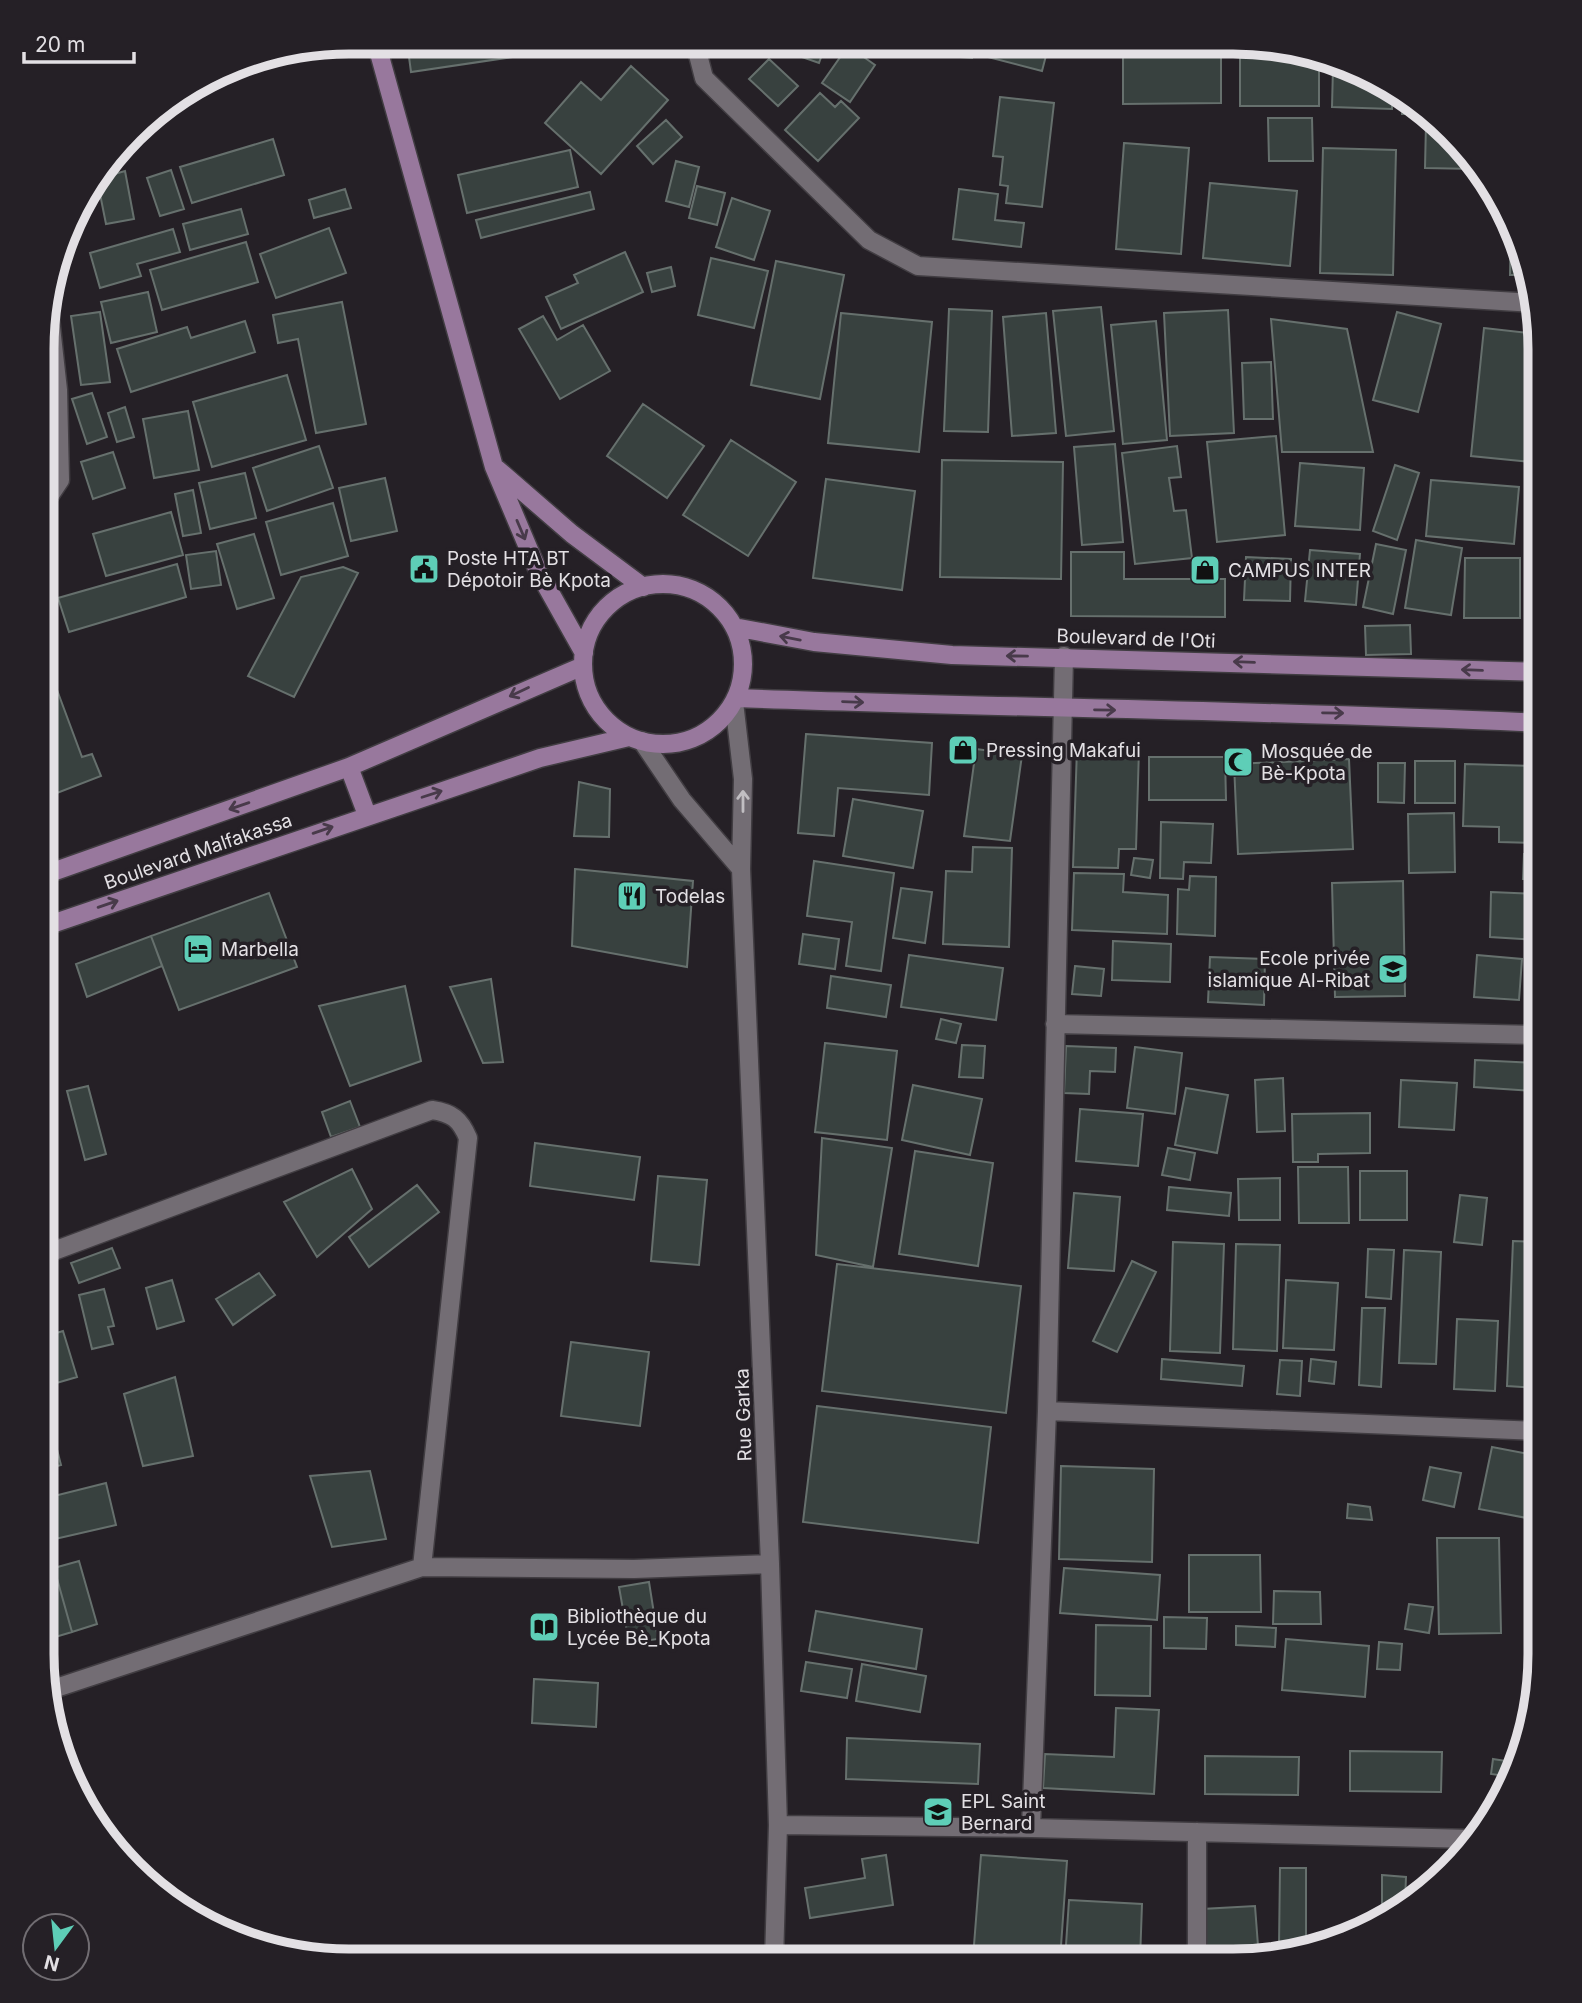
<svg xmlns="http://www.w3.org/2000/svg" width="1582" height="2003" font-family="Inter,sans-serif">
  <rect width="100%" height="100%" fill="#252026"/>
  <!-- building -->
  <path fill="#38413f" stroke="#66706d" stroke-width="2" d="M407,42L524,43L526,55L411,72Z
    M775,43H826L819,63L773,47Z
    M897,44H973L972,58L897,52Z
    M991,44H1049L1042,71L988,57Z
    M1123,44L1221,45V103L1123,104Z
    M848,46L875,65L850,102L822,83Z
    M1240,50H1289L1319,62V106H1240Z
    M291,52L250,63L248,59L250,58Z
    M769,59L798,86L778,106L749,79Z
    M631,66L668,100L601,174L545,123L581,82L601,100Z
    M1333,67L1392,90V109L1332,107Z
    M820,93L835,107L841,101L859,118L818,161L785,130Z
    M1403,93L1404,94L1423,114H1402Z
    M1000,97L1054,103L1042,207L1006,203L1008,186L1000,185L1003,157L993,156Z
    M1268,118H1312L1313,161H1269Z
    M666,120L682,137L653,164L637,146Z
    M1426,123H1431L1474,169L1425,168Z
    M273,139L284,175L192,203L180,167Z
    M1124,143L1189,148L1181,254L1116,249Z
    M1323,148L1396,150L1393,275L1320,273Z
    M570,150L578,187L467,213L458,175Z
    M114,158L116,168L104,170Z
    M676,161L699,167L689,207L666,201Z
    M171,170L184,209L160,216L147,178Z
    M125,171L134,219L106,224L97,179Z
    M1210,183L1297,191L1290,266L1203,258Z
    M697,186L725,193L717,225L689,218Z
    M345,189L351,208L314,218L309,200Z
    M959,189L998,194L995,220L1024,223L1021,247L953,239Z
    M590,192L594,209L481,238L476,220Z
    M732,198L770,211L754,260L716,247Z
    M241,209L248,234L190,250L183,224Z
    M1511,224L1529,269L1530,275H1510Z
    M329,228L346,273L276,298L260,254Z
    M173,229L180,252L137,264L141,276L100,288L90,253Z
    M246,242L258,282L162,310L150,270Z
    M625,252L643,292L561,329L546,297L578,283L574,275Z
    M711,258L768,271L754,328L698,315Z
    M776,261L844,275L820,399L751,385Z
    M671,267L675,286L652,292L647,273Z
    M148,292L157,332L111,343L101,302Z
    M342,302L366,424L316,433L298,339L278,343L273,315Z
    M1101,307L1114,431L1066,436L1053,311Z
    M949,309L992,311L988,432L944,431Z
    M1228,310L1234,433L1170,436L1164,313Z
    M100,312L110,382L81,385L71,316Z
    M1397,312L1441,324L1418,412L1373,400Z
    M841,313L932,322L919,452L828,443Z
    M1046,313L1056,433L1012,436L1003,317Z
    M543,316L557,340L583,325L610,371L560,399L519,329Z
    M1271,319L1347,329L1373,452H1282Z
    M245,321L255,352L131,392L117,349L187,327L191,338Z
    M1156,321L1167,440L1123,444L1111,325Z
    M1484,328L1538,334L1540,463L1471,456Z
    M1271,362L1273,419H1244L1242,363Z
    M287,375L306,440L212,467L193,402Z
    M92,393L107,437L87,444L72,399Z
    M643,404L704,446L667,498L607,456Z
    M125,407L134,437L117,442L108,413Z
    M188,411L199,470L154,478L143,419Z
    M1276,436L1285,535L1217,542L1207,442Z
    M731,440L796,482L748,556L683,515Z
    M1115,444L1123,542L1082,545L1074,447Z
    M319,446L333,488L267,511L253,468Z
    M1177,446L1181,477L1169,478L1174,511L1186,510L1192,558L1135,564L1122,453Z
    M113,452L125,488L93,499L81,462Z
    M942,460L1063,462L1061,579L940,577Z
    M1300,463L1364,468L1360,530L1295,526Z
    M1395,465L1419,473L1397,540L1373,531Z
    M245,473L256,518L210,529L199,483Z
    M385,478L397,531L351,541L339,488Z
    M826,479L915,491L902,590L813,578Z
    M1431,480L1519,487L1514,544L1426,536Z
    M193,490L201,533L183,536L175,494Z
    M333,503L348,556L281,575L266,522Z
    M171,512L183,555L106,576L93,534Z
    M254,534L274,598L237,609L217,544Z
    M1540,539V569L1536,568Z
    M1416,540L1462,548L1451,615L1405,608Z
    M1376,544L1406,550L1393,614L1363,607Z
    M1310,550L1360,554L1356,605L1305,601Z
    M216,551L221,585L191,589L186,555Z
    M1071,552H1124V579H1225V617L1071,616Z
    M1246,557L1291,559L1290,601L1244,600Z
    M1465,558H1520V618H1464Z
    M177,564L186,597L69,632L58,598Z
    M343,567L358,573L294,697L248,676L301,577Z
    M1536,575H1540V613L1531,612Z
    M1410,625L1411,654L1366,655L1365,626Z
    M44,655L82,757L92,754L101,776L44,798Z
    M806,734L932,743L929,795L838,788L834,836L798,833Z
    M1077,748L1139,749L1136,849H1119L1118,868L1073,867Z
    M976,749L1022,755L1010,841L964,836Z
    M1149,757H1225L1226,800H1149Z
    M1349,759L1353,849L1238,854L1234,764Z
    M1415,761H1455V803H1415Z
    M1378,763H1405L1404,803L1378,802Z
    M1465,764L1540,766V843L1499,842V827L1463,826Z
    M579,782L610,789L609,837L574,836Z
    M853,799L923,811L913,868L843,856Z
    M1454,813L1455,872L1409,873L1408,814Z
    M1161,822L1213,824L1211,863L1184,862L1183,879L1160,878Z
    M973,847L1012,848L1009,947L943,944L946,871L972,872Z
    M1524,854L1540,855V879H1523Z
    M1134,858L1153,860L1150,878L1131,875Z
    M814,861L894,873L881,971L846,966L852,922L807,916Z
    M575,869L693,881L687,967L572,946Z
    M1074,873L1124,874L1123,892L1168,895L1167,934L1072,930Z
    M1190,876L1216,877L1215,936L1177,934L1178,889L1189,890Z
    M1403,881L1405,996L1335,997L1332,883Z
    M901,888L932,892L925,943L893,938Z
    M1491,892L1540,894L1538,940L1490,937Z
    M269,893L297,967L179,1010L151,936Z
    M803,934L839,939L835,969L799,964Z
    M151,936L162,966L87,997L76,964Z
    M1113,941L1171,944L1170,982L1112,980Z
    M909,955L1003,968L996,1020L901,1007Z
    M1477,955L1522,959L1519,1000L1474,997Z
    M1210,957L1265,959L1264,1005L1208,1002Z
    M1075,966L1104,969L1101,996L1072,994Z
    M831,976L891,985L886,1017L827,1008Z
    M491,979L503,1062L483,1063L450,987Z
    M405,986L421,1061L350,1086L319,1006Z
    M941,1019L961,1024L956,1043L936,1039Z
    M825,1043L897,1051L887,1140L815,1132Z
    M962,1045L985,1046L983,1078L959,1077Z
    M1066,1046L1116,1048L1115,1072L1090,1071L1089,1094L1064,1093Z
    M1135,1047L1182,1053L1175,1114L1127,1108Z
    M1475,1060L1534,1063L1533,1091L1474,1087Z
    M1283,1078L1285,1131L1257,1132L1255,1080Z
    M1401,1080L1457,1083L1454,1130L1399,1127Z
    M913,1085L982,1099L970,1155L902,1140Z
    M88,1086L106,1154L85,1160L67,1091Z
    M1186,1088L1228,1095L1217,1153L1175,1145Z
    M350,1101L360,1127L331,1137L322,1112Z
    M1080,1109L1143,1114L1138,1166L1076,1161Z
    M1370,1113V1153L1318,1154V1162H1293L1292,1114Z
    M822,1138L892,1148L873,1267L816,1255Z
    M535,1143L640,1157L634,1200L530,1186Z
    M1168,1148L1195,1153L1190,1180L1162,1175Z
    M915,1151L993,1163L978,1266L899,1254Z
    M1298,1167H1348L1349,1223H1299Z
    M352,1169L372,1209L317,1257L284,1202Z
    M1360,1171H1407V1220H1360Z
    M658,1176L707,1180L699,1265L651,1261Z
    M1280,1178V1220H1239L1238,1179Z
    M417,1185L439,1212L369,1267L349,1237Z
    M43,1186L50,1203L43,1206Z
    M1169,1187L1231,1193L1229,1216L1167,1210Z
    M1074,1193L1120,1197L1114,1271L1068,1268Z
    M1460,1195L1487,1198L1482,1245L1454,1242Z
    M1513,1241L1540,1242L1539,1388L1507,1386Z
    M1173,1242L1224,1244L1220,1353L1170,1351Z
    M1236,1244L1280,1245L1277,1351L1233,1349Z
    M112,1248L120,1268L79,1283L71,1263Z
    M1368,1249L1394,1250L1391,1299L1366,1297Z
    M1404,1250L1441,1252L1436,1364L1399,1363Z
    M1132,1261L1156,1272L1117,1352L1093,1341Z
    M837,1264L1021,1286L1006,1413L822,1391Z
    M259,1273L275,1295L233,1325L216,1299Z
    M172,1280L184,1321L157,1329L146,1288Z
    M1286,1280L1338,1283L1334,1350L1283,1348Z
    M104,1289L114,1326L108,1327L113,1344L92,1349L79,1295Z
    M1362,1308H1385L1381,1387L1359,1385Z
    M1457,1319L1498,1321L1495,1391L1454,1389Z
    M63,1331L77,1377L43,1387V1337Z
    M571,1342L649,1352L640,1426L561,1416Z
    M1162,1359L1244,1366L1242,1386L1161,1379Z
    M1311,1359L1336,1362L1334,1384L1309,1381Z
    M1280,1360L1302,1361L1300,1396L1277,1394Z
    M175,1377L193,1456L143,1466L124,1394Z
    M817,1406L991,1427L978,1543L803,1522Z
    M50,1422L61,1465L42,1470V1424Z
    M1492,1447L1539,1456V1481L1532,1519L1479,1509Z
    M1061,1466L1154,1469L1152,1562L1059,1559Z
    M1430,1467L1461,1473L1454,1507L1423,1500Z
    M370,1471L386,1539L332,1547L310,1476Z
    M106,1483L116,1525L42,1542V1499Z
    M1348,1504L1370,1507L1372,1520L1347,1518Z
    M1437,1538H1499L1501,1633L1439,1634Z
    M1189,1555H1260L1261,1612H1189Z
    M79,1561L97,1624L72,1632L54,1568Z
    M1064,1568L1160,1575L1157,1620L1060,1613Z
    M56,1575L72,1632L42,1641V1579Z
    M649,1582L658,1639L629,1643L619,1587Z
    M1274,1591L1320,1592L1321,1624H1273Z
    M1409,1604L1433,1607L1429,1633L1405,1629Z
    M816,1611L922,1629L916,1669L809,1651Z
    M1164,1617L1207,1618L1206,1649L1164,1648Z
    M1096,1625L1151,1626L1150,1696L1095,1695Z
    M1236,1626L1276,1628L1275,1647L1236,1645Z
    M1286,1639L1369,1646L1365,1697L1282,1690Z
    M1379,1642L1402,1644L1400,1670L1377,1669Z
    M806,1662L852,1669L847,1698L801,1691Z
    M862,1664L926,1676L920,1712L856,1701Z
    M534,1679L598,1683L596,1727L532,1723Z
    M1116,1708L1159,1710L1154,1794L1043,1788L1045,1754L1114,1757Z
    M847,1738L980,1744L978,1784L846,1779Z
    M1350,1751L1442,1752L1441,1792L1350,1791Z
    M1205,1756L1299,1757L1298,1795L1205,1794Z
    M1493,1759L1519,1763L1512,1777L1491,1774Z
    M1497,1787L1506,1789L1494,1812H1492Z
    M886,1855L893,1905L810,1918L805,1888L865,1878L862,1859Z
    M981,1855L1067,1861L1060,1960L973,1958Z
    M1280,1868H1306V1944L1279,1946Z
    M1382,1875L1406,1877L1405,1902L1400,1907L1382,1906Z
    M1069,1900L1142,1904L1140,1960H1065Z
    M1255,1906L1259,1959L1206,1960L1202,1909Z
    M1375,1923L1349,1931V1925Z"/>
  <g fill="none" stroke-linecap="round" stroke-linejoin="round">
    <!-- minor casing -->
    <g stroke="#413d42" stroke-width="21">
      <path id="minor" d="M695,43L704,78L869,240L918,266L1534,303
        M44,504L60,480L58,390L48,300
        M734,702L743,779L741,869L770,1564L778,1825L774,1960
        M642,741L682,800L741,869
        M1055,1024L1540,1035
        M43,1255L432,1110C452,1113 460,1119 468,1138L422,1567
        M1047,1411L1539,1431
        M47,1691L422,1567L634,1569L770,1564
        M778,1825L1031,1828L1472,1839
        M1031,1828L1047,1411L1064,656
        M1197,1832V1960"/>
    </g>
    <!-- secondary casing -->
    <g stroke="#413d42" stroke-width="21">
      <path id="secondary" d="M376,42L494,467L538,571L584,653
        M497,469L572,534L643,587
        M583 664a80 80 0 1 1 160 0a80 80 0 1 1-160 0Z
        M734,627L814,642L952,655L1540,672
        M736,698C1004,708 1272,710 1540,723
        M349,767L367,815
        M44,875L349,767L583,666
        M43,927L540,758L629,737"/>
    </g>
    <!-- minor -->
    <use href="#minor" stroke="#736d74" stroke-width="18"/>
    <!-- secondary -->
    <use href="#secondary" stroke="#98789d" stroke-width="18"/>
  </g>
  <!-- one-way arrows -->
  <defs><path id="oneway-shaft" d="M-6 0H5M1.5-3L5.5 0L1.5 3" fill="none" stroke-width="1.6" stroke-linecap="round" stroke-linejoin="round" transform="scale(1.75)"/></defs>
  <g stroke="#483a4a">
    <use href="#oneway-shaft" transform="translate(521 530) rotate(67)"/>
    <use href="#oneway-shaft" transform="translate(790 638) rotate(-169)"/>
    <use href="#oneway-shaft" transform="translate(1017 656) rotate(-179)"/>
    <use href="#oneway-shaft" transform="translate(1244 662) rotate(-178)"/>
    <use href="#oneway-shaft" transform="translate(1472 670) rotate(-178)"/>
    <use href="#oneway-shaft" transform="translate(519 692) rotate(155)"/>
    <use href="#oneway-shaft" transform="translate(853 702) rotate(2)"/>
    <use href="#oneway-shaft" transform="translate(1105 710) rotate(1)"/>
    <use href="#oneway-shaft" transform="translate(1333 713) rotate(1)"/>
    <use href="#oneway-shaft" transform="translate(432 794) rotate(-18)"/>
    <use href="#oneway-shaft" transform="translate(239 806) rotate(161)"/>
    <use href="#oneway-shaft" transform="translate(323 830) rotate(-19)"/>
    <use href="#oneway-shaft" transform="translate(108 904) rotate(-19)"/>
  </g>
  <use stroke="#c1bec2" href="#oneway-shaft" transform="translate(743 801) rotate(-90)"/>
  <!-- icons -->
  <defs>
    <g id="civic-square" transform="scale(1.575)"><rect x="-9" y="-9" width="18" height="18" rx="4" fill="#5eceb7" stroke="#252026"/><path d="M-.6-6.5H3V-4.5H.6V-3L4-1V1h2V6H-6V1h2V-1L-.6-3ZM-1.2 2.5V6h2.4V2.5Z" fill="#111"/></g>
    <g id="shop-square" transform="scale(1.575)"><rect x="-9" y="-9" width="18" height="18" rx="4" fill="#5eceb7" stroke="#252026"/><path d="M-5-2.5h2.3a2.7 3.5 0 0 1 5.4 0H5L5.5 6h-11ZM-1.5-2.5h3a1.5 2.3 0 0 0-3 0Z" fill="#111"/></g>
    <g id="mosque-square" transform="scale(1.575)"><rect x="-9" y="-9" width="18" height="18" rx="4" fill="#5eceb7" stroke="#252026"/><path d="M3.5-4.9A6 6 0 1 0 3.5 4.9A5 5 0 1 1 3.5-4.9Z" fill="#111"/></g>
    <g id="restaurant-square" transform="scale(1.575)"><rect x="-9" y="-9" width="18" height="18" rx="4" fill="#5eceb7" stroke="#252026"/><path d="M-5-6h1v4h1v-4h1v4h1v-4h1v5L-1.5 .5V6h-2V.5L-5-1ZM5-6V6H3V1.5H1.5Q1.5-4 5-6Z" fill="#111"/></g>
    <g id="hotel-square" transform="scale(1.575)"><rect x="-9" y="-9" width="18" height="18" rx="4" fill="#5eceb7" stroke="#252026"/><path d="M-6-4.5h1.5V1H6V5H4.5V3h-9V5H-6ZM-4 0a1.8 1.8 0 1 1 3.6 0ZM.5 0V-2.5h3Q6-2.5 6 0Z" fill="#111"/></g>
    <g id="school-square" transform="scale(1.575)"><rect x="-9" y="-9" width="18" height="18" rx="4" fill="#5eceb7" stroke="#252026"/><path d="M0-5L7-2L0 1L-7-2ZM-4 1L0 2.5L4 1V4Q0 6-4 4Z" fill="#111"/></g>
    <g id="library-square" transform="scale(1.575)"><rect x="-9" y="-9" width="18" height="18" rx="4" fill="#5eceb7" stroke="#252026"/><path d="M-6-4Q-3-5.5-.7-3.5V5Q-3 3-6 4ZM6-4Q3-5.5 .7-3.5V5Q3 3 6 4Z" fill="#111"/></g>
  </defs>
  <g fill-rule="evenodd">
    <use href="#civic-square" x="424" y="569"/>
    <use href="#shop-square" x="1205" y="570"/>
    <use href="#shop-square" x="963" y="750"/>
    <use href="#mosque-square" x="1238" y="762"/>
    <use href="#restaurant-square" x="632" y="896"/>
    <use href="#hotel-square" x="198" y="949"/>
    <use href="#school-square" x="1393" y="969"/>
    <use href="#library-square" x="544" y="1627"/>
    <use href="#school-square" x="938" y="1812"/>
  </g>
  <g text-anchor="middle" stroke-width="7" stroke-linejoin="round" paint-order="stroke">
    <!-- poi labels -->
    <g font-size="19" fill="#e3e0e4" stroke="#252026" text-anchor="start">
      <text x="447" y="565">Poste HTA BT<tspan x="447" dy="22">Dépotoir Bè Kpota</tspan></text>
      <text x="1228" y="577">CAMPUS INTER</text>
      <text x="986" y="757">Pressing Makafui</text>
      <text x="1261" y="758">Mosquée de<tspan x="1261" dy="22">Bè-Kpota</tspan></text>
      <text x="655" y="903">Todelas</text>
      <text x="221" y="956">Marbella</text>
      <text x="1370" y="965" text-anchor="end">Ecole privée<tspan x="1370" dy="22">islamique Al-Ribat</tspan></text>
      <text x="567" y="1623">Bibliothèque du<tspan x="567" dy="22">Lycée Bè_Kpota</tspan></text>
      <text x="961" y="1808">EPL Saint<tspan x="961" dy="22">Bernard</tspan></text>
    </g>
    <!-- street labels -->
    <g font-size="19" fill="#e3e0e4" stroke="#252026">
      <text transform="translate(1136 638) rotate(2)" y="7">Boulevard de l'Oti</text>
      <text transform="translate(198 851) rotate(-19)" y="7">Boulevard Malfakassa</text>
      <text transform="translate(743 1415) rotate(-92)" y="7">Rue Garka</text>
    </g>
  </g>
  <!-- crop -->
  <path d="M0 0H1582V2003H0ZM349 54H1233A295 295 0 0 1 1528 349V1654A295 295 0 0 1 1233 1949H349A295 295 0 0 1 54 1654V349A295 295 0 0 1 349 54Z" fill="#252026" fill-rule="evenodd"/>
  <path fill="none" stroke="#e3e0e4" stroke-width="9" d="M349 54H1233A295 295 0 0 1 1528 349V1654A295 295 0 0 1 1233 1949H349A295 295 0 0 1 54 1654V349A295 295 0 0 1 349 54Z"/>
  <!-- north arrow -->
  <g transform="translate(56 1947) rotate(195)"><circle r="33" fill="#252026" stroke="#716d72" stroke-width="2"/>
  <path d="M0-5L12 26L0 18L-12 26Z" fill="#5eceb7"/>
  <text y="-10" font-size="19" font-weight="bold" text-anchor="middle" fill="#e3e0e4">N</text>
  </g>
  <!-- scale -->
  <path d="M24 52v10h110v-10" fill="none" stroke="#e3e0e4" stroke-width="3.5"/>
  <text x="35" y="52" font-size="21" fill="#e3e0e4" stroke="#252026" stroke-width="5" paint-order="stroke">20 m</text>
</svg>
